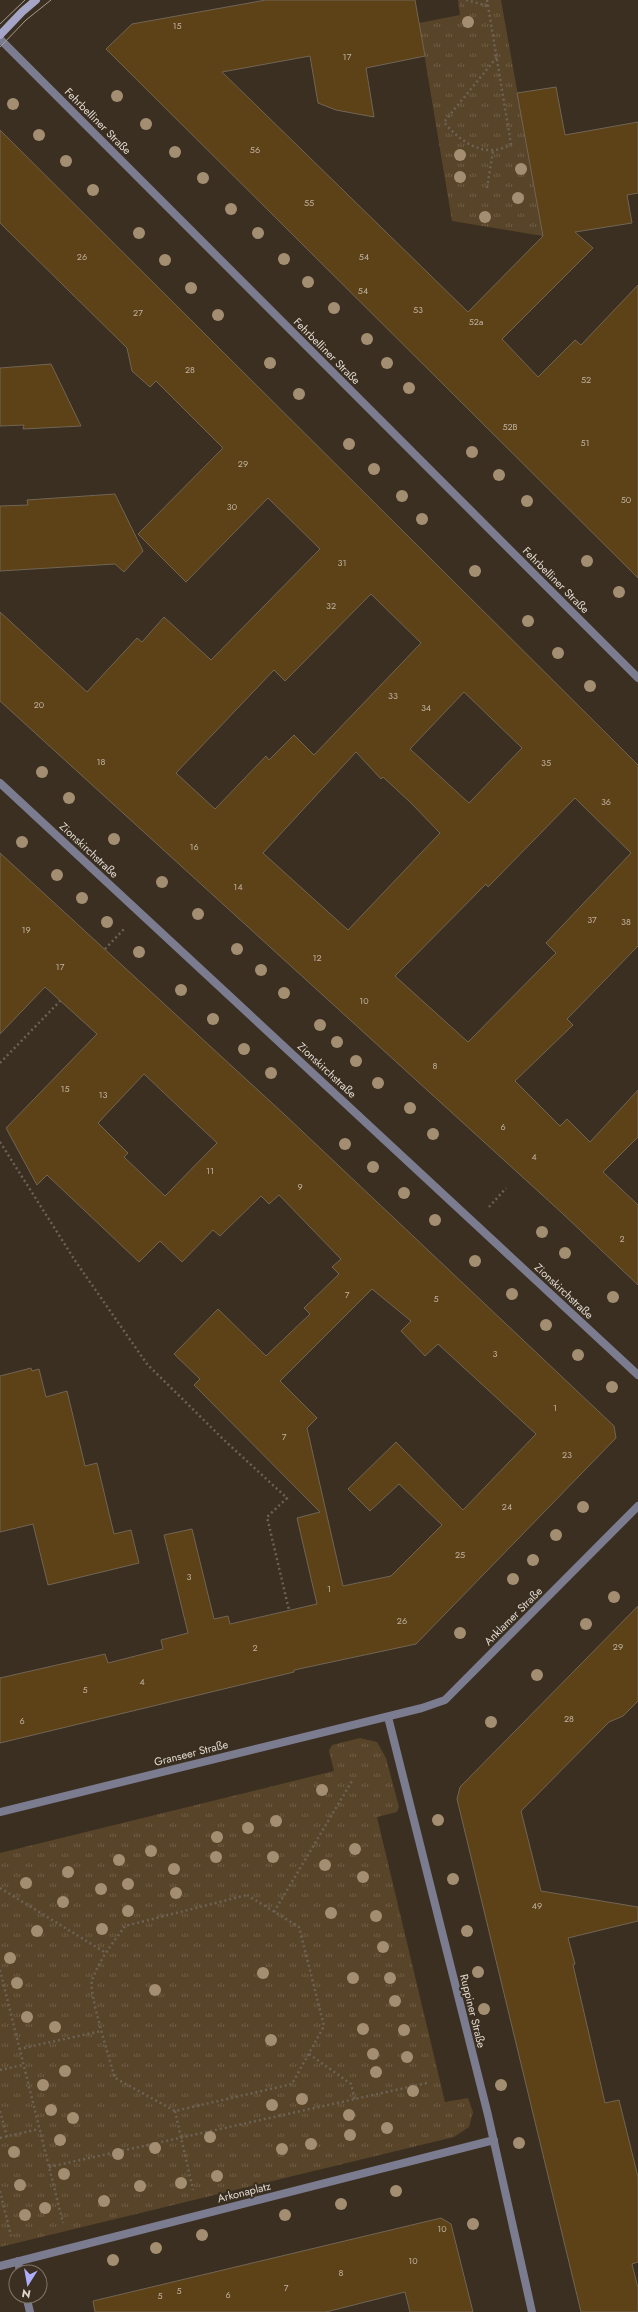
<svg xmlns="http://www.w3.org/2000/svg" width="638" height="2312" font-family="Jost,sans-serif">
  <defs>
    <pattern id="grass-tufts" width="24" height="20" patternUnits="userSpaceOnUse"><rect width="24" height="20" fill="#584429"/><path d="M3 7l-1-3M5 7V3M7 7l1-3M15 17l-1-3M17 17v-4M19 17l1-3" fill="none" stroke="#705e47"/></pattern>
  </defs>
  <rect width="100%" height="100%" fill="#3a2f20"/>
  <!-- grass -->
  <path fill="url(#grass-tufts)" d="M458,0H501L543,236L452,221L419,23L460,15Z
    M360,1738L377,1742L386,1758L399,1807L397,1812L377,1817L445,2102L468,2098L473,2112L469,2127L454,2137L0,2247V1853L334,1771L329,1751L332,1745Z"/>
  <!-- building -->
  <path fill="#5d4117" stroke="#716554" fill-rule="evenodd" d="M266,0H415L425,56L366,68L374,117L336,110L318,103L310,56L222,72L468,312L543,236L517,93L556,87L565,135L638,122V193L627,195L632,223L575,232L593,248L502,339L538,377L575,340L581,345L638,285V578L106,49L132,24Z
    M0,130L638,765V946L567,1019L573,1025L515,1081L560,1126L567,1119L590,1142L638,1090V1137L603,1172L638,1205V1285L562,1213L0,701V612L87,692L137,638L142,642L164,617L211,660L320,549L268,498L186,582L138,534L223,448L156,381L150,387L132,371L127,348L0,223ZM371,594L421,643L314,755L294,735L269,760L266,756L215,809L176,773L274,670L285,681ZM464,692L522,748L469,803L410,749ZM356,752L381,779L383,777L410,802L440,833L348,930L263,853ZM575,798L631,853L546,943L556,953L468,1042L395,976L486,884L488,887Z
    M51,364L81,426L23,429L24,425L0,426V368Z
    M115,494L143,551L124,572L115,564L0,571V506L28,505L27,500Z
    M0,853L285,1115L614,1426L616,1438L416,1644L294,1670V1672L0,1743V1678L105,1654L108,1663L163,1649L161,1640L188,1633L164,1535L192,1529L214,1619L228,1616L230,1624L317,1604L297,1518L320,1512L194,1385L200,1379L174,1354L218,1309L266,1356L310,1314L304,1308L339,1274L332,1267L341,1259L279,1195L269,1204L261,1196L220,1236L213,1230L182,1262L160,1241L139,1262L47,1175L37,1185L6,1128L97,1034L45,987L0,1034ZM144,1074L217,1143L165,1196L124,1157L128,1153L98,1123ZM372,1289L411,1321L401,1331L425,1356L438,1344L536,1434L463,1510L396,1442L348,1489L370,1511L399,1484L442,1525L391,1576L343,1586L307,1428L317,1418L280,1381Z
    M31,1368L32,1371L39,1369L46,1397L67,1391L85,1466L97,1463L114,1534L131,1530L139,1563L48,1585L33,1524L0,1532V1376Z
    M638,1606V1701L623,1716L609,1722L521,1811L541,1891L638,1907V1921L568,1938L575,1964L573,1965L605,2103L619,2100L638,2177V2262L632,2264L638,2288V2312H581L457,1799L460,1787Z
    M441,2218L451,2224L473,2312H410L405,2292L326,2312H95L93,2301Z"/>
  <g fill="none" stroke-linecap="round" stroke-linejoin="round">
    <!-- path -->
    <path stroke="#6c6255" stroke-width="2.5" stroke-dasharray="2 3" stroke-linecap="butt" d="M466,0L488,6
      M487,0L511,144C486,160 460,142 444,122L497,57
      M487,188L493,151
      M105,949L125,928
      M0,1063L61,1000
      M0,1142L76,1262L147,1364L224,1440L287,1498L267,1517L289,1610
      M489,1207L506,1188
      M0,1888L106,1953
      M247,1895L299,1927L324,2026L292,2084L175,2111L115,2078C111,2064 88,1991 92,1981C98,1961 113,1943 125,1926Z
      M274,1912L352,1781
      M0,1970L63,2223
      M19,2049L101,2031
      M309,2054L351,2084L355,2100
      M0,2070L23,2065
      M0,2111L7,2137
      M175,2111L193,2190
      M0,2138L39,2129
      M49,2167L427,2083
      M0,2191L11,2236"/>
    <!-- street -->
    <path stroke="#7c7c91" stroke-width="8" d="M0,39L638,678
      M0,783L638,1375
      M388,1717L488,2115L532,2312
      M0,1812L422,1708L445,1700L638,1506
      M18,2261L20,2272
      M0,2266L494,2140
      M26,2296L30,2312"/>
    <!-- secondary -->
    <path stroke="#a5a6c7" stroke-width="8" d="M0,35L22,12L36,0"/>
    <!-- tram -->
    <path stroke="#a59c91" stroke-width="1" d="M0,24L25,0
      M0,47L26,20L51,0"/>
  </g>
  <!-- trees -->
  <g fill="#a48e72">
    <circle cx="468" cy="22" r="6"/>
    <circle cx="117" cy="96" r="6"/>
    <circle cx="13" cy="104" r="6"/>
    <circle cx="146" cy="124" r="6"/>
    <circle cx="39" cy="135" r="6"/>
    <circle cx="175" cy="152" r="6"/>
    <circle cx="460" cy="155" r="6"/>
    <circle cx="66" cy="161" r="6"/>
    <circle cx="521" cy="169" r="6"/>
    <circle cx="460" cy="177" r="6"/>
    <circle cx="203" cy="178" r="6"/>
    <circle cx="93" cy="190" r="6"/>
    <circle cx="518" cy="198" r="6"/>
    <circle cx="231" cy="209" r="6"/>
    <circle cx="485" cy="217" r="6"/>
    <circle cx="139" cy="233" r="6"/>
    <circle cx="258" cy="233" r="6"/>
    <circle cx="284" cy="259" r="6"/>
    <circle cx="165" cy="260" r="6"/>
    <circle cx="308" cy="282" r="6"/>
    <circle cx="191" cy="288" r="6"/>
    <circle cx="334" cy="308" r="6"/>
    <circle cx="218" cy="315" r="6"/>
    <circle cx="367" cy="339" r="6"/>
    <circle cx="270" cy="363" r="6"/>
    <circle cx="387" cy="363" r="6"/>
    <circle cx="409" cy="388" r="6"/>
    <circle cx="299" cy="394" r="6"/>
    <circle cx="349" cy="444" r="6"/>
    <circle cx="472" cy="452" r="6"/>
    <circle cx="374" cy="469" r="6"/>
    <circle cx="499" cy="475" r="6"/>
    <circle cx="402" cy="496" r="6"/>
    <circle cx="527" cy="501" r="6"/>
    <circle cx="422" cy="519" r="6"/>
    <circle cx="587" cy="561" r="6"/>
    <circle cx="475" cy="571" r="6"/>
    <circle cx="619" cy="592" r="6"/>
    <circle cx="528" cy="621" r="6"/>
    <circle cx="558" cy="653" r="6"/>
    <circle cx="590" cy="686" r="6"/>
    <circle cx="42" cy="772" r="6"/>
    <circle cx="69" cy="798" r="6"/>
    <circle cx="114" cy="839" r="6"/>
    <circle cx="22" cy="842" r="6"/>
    <circle cx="57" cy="875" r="6"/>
    <circle cx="162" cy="882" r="6"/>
    <circle cx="82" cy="898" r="6"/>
    <circle cx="198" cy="914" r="6"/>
    <circle cx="107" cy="922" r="6"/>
    <circle cx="237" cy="949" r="6"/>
    <circle cx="139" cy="952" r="6"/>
    <circle cx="261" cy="970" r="6"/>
    <circle cx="181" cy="990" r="6"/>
    <circle cx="284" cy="993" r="6"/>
    <circle cx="213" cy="1019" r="6"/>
    <circle cx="320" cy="1025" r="6"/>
    <circle cx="337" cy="1042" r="6"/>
    <circle cx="244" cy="1049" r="6"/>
    <circle cx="356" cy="1061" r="6"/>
    <circle cx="271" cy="1073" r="6"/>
    <circle cx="378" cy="1083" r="6"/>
    <circle cx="410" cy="1108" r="6"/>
    <circle cx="433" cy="1134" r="6"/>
    <circle cx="345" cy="1144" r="6"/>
    <circle cx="373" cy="1167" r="6"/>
    <circle cx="404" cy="1193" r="6"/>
    <circle cx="435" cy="1220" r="6"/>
    <circle cx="542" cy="1232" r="6"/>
    <circle cx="565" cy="1253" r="6"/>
    <circle cx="475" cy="1261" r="6"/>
    <circle cx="512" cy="1294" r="6"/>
    <circle cx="613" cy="1297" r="6"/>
    <circle cx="546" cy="1325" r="6"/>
    <circle cx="578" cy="1355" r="6"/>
    <circle cx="612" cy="1387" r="6"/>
    <circle cx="583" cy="1507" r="6"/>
    <circle cx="556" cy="1535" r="6"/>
    <circle cx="533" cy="1560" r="6"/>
    <circle cx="513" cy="1579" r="6"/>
    <circle cx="614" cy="1597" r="6"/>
    <circle cx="586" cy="1624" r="6"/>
    <circle cx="460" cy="1633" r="6"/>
    <circle cx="537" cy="1675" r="6"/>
    <circle cx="491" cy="1722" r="6"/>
    <circle cx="322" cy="1790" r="6"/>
    <circle cx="438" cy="1820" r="6"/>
    <circle cx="276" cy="1821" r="6"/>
    <circle cx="248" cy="1828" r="6"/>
    <circle cx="217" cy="1837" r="6"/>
    <circle cx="355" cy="1849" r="6"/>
    <circle cx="151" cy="1851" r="6"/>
    <circle cx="216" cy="1857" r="6"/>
    <circle cx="273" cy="1857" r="6"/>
    <circle cx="119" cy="1860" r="6"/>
    <circle cx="325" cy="1865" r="6"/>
    <circle cx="174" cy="1869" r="6"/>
    <circle cx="68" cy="1872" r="6"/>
    <circle cx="363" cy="1877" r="6"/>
    <circle cx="453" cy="1879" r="6"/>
    <circle cx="26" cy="1883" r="6"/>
    <circle cx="128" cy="1884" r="6"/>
    <circle cx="101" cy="1889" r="6"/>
    <circle cx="176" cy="1893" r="6"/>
    <circle cx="63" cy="1902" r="6"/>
    <circle cx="128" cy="1911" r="6"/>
    <circle cx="331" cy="1913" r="6"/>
    <circle cx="376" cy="1916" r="6"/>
    <circle cx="102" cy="1929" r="6"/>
    <circle cx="37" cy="1931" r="6"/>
    <circle cx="467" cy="1931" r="6"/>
    <circle cx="383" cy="1947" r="6"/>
    <circle cx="10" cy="1958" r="6"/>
    <circle cx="478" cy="1972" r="6"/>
    <circle cx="263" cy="1973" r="6"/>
    <circle cx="353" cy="1978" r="6"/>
    <circle cx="390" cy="1978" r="6"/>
    <circle cx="17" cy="1983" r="6"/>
    <circle cx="155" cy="1990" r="6"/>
    <circle cx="395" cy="2001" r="6"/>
    <circle cx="484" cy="2009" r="6"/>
    <circle cx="27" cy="2017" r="6"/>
    <circle cx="55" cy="2027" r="6"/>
    <circle cx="363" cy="2029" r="6"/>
    <circle cx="404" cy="2030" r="6"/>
    <circle cx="271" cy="2040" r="6"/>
    <circle cx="373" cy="2054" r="6"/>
    <circle cx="407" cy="2057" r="6"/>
    <circle cx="65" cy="2071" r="6"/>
    <circle cx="376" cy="2072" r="6"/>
    <circle cx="43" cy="2085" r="6"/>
    <circle cx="501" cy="2085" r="6"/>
    <circle cx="413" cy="2091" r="6"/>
    <circle cx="302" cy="2099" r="6"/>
    <circle cx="272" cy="2105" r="6"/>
    <circle cx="51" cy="2110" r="6"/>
    <circle cx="349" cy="2115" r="6"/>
    <circle cx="73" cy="2118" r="6"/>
    <circle cx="387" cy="2128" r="6"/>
    <circle cx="350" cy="2135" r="6"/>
    <circle cx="210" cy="2137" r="6"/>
    <circle cx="60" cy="2140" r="6"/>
    <circle cx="519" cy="2143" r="6"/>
    <circle cx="311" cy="2144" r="6"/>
    <circle cx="155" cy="2148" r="6"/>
    <circle cx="282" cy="2149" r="6"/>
    <circle cx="14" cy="2152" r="6"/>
    <circle cx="118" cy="2154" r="6"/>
    <circle cx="64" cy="2174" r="6"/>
    <circle cx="217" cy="2176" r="6"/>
    <circle cx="181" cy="2183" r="6"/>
    <circle cx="20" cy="2185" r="6"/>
    <circle cx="140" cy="2186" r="6"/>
    <circle cx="396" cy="2191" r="6"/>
    <circle cx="104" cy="2201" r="6"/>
    <circle cx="341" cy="2204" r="6"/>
    <circle cx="45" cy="2208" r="6"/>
    <circle cx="25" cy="2215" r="6"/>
    <circle cx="285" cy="2215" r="6"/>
    <circle cx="473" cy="2224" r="6"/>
    <circle cx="202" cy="2235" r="6"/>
    <circle cx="156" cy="2248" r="6"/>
    <circle cx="113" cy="2260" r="6"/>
  </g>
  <g text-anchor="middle" stroke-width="4" stroke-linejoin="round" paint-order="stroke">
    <!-- number labels -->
    <g font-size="9" fill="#c0b3a2">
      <text x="177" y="29">15</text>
      <text x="347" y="60">17</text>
      <text x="255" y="153">56</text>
      <text x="309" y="206">55</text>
      <text x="82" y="260">26</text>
      <text x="364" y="260">54</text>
      <text x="363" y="294">54</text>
      <text x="418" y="313">53</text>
      <text x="138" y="316">27</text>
      <text x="476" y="325">52a</text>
      <text x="190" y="373">28</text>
      <text x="586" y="383">52</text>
      <text x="510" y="430">52B</text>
      <text x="585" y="446">51</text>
      <text x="243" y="467">29</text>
      <text x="626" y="503">50</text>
      <text x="232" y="510">30</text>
      <text x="342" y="566">31</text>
      <text x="331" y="609">32</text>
      <text x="393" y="699">33</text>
      <text x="39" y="708">20</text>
      <text x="426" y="711">34</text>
      <text x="101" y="765">18</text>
      <text x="546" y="766">35</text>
      <text x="606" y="805">36</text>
      <text x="194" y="850">16</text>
      <text x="238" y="890">14</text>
      <text x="592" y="923">37</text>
      <text x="626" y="925">38</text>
      <text x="26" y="933">19</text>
      <text x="317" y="961">12</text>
      <text x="60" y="970">17</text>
      <text x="364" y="1004">10</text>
      <text x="435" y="1069">8</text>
      <text x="65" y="1092">15</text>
      <text x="103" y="1098">13</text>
      <text x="503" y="1130">6</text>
      <text x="534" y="1160">4</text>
      <text x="210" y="1174">11</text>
      <text x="300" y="1190">9</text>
      <text x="622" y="1242">2</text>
      <text x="347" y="1298">7</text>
      <text x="436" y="1302">5</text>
      <text x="495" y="1357">3</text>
      <text x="555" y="1411">1</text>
      <text x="284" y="1440">7</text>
      <text x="567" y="1458">23</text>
      <text x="507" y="1510">24</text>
      <text x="460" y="1558">25</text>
      <text x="189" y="1580">3</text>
      <text x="329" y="1592">1</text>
      <text x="402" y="1624">26</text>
      <text x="618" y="1650">29</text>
      <text x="255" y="1651">2</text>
      <text x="142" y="1685">4</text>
      <text x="85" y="1693">5</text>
      <text x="569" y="1722">28</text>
      <text x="22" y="1724">6</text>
      <text x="537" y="1909">49</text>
      <text x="442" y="2232">10</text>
      <text x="413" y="2264">10</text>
      <text x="341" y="2276">8</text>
      <text x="286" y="2291">7</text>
      <text x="179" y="2294">5</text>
      <text x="228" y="2298">6</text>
      <text x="160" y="2299">5</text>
    </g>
    <!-- street labels -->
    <g font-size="11" fill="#e1d9d0" stroke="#3a2f20">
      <text transform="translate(98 121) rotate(45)" y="4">Fehrbelliner Straße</text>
      <text transform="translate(327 351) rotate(45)" y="4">Fehrbelliner Straße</text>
      <text transform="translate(556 580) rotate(45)" y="4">Fehrbelliner Straße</text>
      <text transform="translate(89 850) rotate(43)" y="4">Zionskirchstraße</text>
      <text transform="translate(327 1070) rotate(43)" y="4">Zionskirchstraße</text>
      <text transform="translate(564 1291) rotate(43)" y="4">Zionskirchstraße</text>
      <text transform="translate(513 1616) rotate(-45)" y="4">Anklamer Straße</text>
      <text transform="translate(191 1753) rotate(-14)" y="4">Granseer Straße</text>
      <text transform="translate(473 2011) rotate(76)" y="4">Ruppiner Straße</text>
      <text transform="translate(244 2192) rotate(-14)" y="4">Arkonaplatz</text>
    </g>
  </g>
  <!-- north arrow -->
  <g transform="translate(28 2284) rotate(191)"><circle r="19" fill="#3a2f20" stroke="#7d7366"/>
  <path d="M0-3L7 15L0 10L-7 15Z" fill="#afaefa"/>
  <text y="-6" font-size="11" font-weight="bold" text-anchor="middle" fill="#e1d9d0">N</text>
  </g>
</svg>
